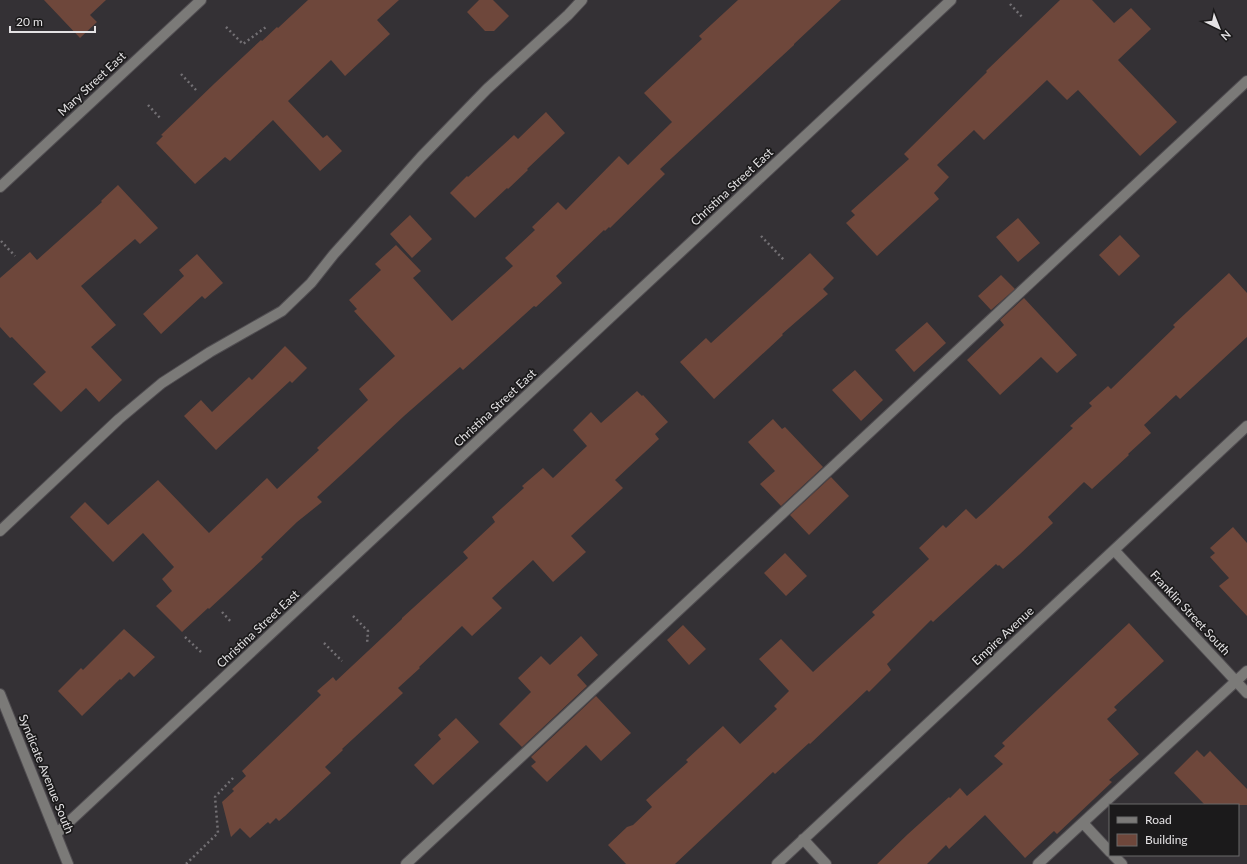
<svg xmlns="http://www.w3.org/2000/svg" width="1247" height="864" font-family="Lato,sans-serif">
  <rect width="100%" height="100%" fill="#343135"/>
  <!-- building -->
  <path fill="#6e473b" d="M44,0H106L90,15L97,22L80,38Z
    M308,0H399L377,20L390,34L345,76L331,60L288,101L323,138L327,135L342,151L320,171L273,120L230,161L225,157L195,184L156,143L163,136L161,135L215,83L261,40L262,41L277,27L278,28Z
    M479,0H493L509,16L494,31H485L467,12Z
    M738,0H841L794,44V45L660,169L665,174L610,228L609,227L605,231L604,230L556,276L562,283L536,307L534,306L463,370L460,367L404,416L353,464L317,497L322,502L297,522L261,557L263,559L209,609L208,608L182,632L156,606L172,591L162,579L174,567L143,533L113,562L70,517L85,502L108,525L158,480L209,533L267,478L277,489L319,450L317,448L368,400L359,389L395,356L354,311L357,309L349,300L381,270L375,264L396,245L421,271L413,278L452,321L513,266L505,258L535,230L532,227L558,202L566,210L619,156L628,165L672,122L644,93L702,39L699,36Z
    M1060,0H1092L1114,23L1131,8L1151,29L1118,60L1177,122L1140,156L1078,90L1067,100L1047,80L984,140L974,130L937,165L949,177L934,193L939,199L877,256L846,223L855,215L851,211L909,159L904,154L984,75L987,72L986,71Z
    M546,112L565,133L527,169L528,170L508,189L507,188L475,218L450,193L467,176L468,177L514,135L518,139Z
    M118,185L158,228L140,244L135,239L81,286L116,325L91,347L122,380L99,402L86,388L61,412L33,384L46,372L12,337L10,338L0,327V278L30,252L37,260L102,202L101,201Z
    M410,215L432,239L412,258L390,234Z
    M1018,218L1040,243L1018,262L996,237Z
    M1120,235L1140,256L1119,276L1099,255Z
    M810,253L834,278L823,289L828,294L782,334L783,335L714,399L680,362L706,338L711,343Z
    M197,254L223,283L205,299L202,296L161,334L143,314L184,276L179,270Z
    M1229,273L1247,293V337L1180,399L1176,395L1144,425L1151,433L1128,454L1129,455L1092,489L1084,482L1048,517L1053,523L1020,554L1003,569L999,565L998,566L996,564L933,622L931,620L887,664L891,670L869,692L867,690L810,744L809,743L775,774L773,772L675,864H626L608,845L627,827L633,825L652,807L646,800L688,762L686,760L723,726L740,744L777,709L774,706L789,691L759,659L781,639L813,672L875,615L872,612L929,559L919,548L943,525L946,528L966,509L976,519L983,513L1073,428L1070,426L1092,406L1089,403L1108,386L1111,389L1175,327L1173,325Z
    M1001,275L1015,289L991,310L978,296Z
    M1024,298L1077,355L1057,373L1041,357L1000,395L967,360L1004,325L1000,320Z
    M927,322L946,343L914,372L895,350Z
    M285,346L307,368L292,383L290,381L216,450L184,416L201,400L212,412L249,377L252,380Z
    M855,370L883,400L861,421L832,390Z
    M637,391L642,396L643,395L668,422L655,434L659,439L615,480L623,488L571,536L586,552L553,582L533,560L492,598L502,608L472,636L462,626L419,667L420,668L398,688L403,693L342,749L343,750L325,767L331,773L285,816L279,821L276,818L270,824L268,822L250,838L240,828L231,837L222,802L234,791L232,789L246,776L242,771L321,695L317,691L333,677L336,681L383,637L402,619V618L468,558L463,552L495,522L492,517L524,488L522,486L543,468L553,478L587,446L573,430L591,412L601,423Z
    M773,419L782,429L785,427L823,467L781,506L760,484L775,471L748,442Z
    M831,477L849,496L809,535L790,515Z
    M1233,527L1247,543V616L1219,586L1229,578L1210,557L1215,553L1210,548Z
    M785,553L807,576L786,596L764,573Z
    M1129,623L1164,661L1114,707L1117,710L1107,719L1139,754L1109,780L1112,782L1057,834L1054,831L1025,858L985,815L949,849L946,845L927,864H877L908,834L949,797L950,798L960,788L967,796L1003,764L994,756L1005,746L1002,743Z
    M683,625L706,649L689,665L667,640Z
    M124,629L155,657L134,677L129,672L121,680L120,679L82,716L58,691L81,668L83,670Z
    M581,636L598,655L577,675L587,686L522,747L499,724L531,692L518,678L541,656L550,665Z
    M596,696L631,733L601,761L586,745L547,782L531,766L536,762L531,757Z
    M456,718L479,742L433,785L414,765L441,739L438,735Z
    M1197,750L1204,757L1210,751L1247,789V805H1205L1174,773Z"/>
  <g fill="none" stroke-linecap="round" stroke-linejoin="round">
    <!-- minor casing -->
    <g stroke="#504d51" stroke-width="12">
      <path id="minor" d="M0,187L201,0
        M0,531L119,419L162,383L210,352L282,311L311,283L334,254L421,157L487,89L568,15L582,0
        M1114,550L1247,693
        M0,694L68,864
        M1083,823L1110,852
        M56,834L951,0
        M803,839L826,864
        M1113,855L1122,864
        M406,864L1247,81
        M777,864L1247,426
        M1038,864L1247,671"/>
    </g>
    <!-- path -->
    <path stroke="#737074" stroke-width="2.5" stroke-dasharray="2 3" stroke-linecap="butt" d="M1010,4L1023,18
      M226,27L243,44L266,27
      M181,74L196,90
      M148,105L161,119
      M761,236L784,260
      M1,241L15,256
      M222,612L232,623
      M353,616L368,631L367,644
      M185,637L201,652
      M324,643L342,661
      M186,864L218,833L215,797L233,778"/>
    <!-- minor -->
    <use href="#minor" stroke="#7b7a78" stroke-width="10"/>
  </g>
  <g text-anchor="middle" stroke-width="3.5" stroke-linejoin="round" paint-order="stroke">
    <!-- street labels -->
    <g font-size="12" fill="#e4e2e4" stroke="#1b1a1b">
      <text transform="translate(92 84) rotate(-43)" y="4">Mary Street East</text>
      <text transform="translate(732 187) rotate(-43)" y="4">Christina Street East</text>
      <text transform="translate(495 408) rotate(-43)" y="4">Christina Street East</text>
      <text transform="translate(1190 613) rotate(47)" y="4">Franklin Street South</text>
      <text transform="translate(258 629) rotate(-43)" y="4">Christina Street East</text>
      <text transform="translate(1003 636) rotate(-43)" y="4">Empire Avenue</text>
      <text transform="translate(46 774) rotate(68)" y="4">Syndicate Avenue South</text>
    </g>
  </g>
  <!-- legend -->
  <rect x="1109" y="804" width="130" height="52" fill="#1b1a1b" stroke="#6b6a6b"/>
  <rect x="1117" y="817" width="20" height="6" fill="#7b7a78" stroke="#6b6a6b"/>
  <text x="1145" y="824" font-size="12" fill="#e4e2e4">Road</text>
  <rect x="1117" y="834" width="20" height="12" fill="#6e473b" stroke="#6b6a6b"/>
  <text x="1145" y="844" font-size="12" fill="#e4e2e4">Building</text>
  <!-- north arrow -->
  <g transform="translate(1219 28) rotate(137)" stroke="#1b1a1b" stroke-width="3" paint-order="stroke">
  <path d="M0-3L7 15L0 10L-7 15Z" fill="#e4e2e4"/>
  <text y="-6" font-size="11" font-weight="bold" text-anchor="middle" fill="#e4e2e4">N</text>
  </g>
  <!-- scale -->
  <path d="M10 26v6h85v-6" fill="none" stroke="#e4e2e4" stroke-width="2"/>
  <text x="16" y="26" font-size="12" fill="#e4e2e4" stroke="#1b1a1b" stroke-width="3" paint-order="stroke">20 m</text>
</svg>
